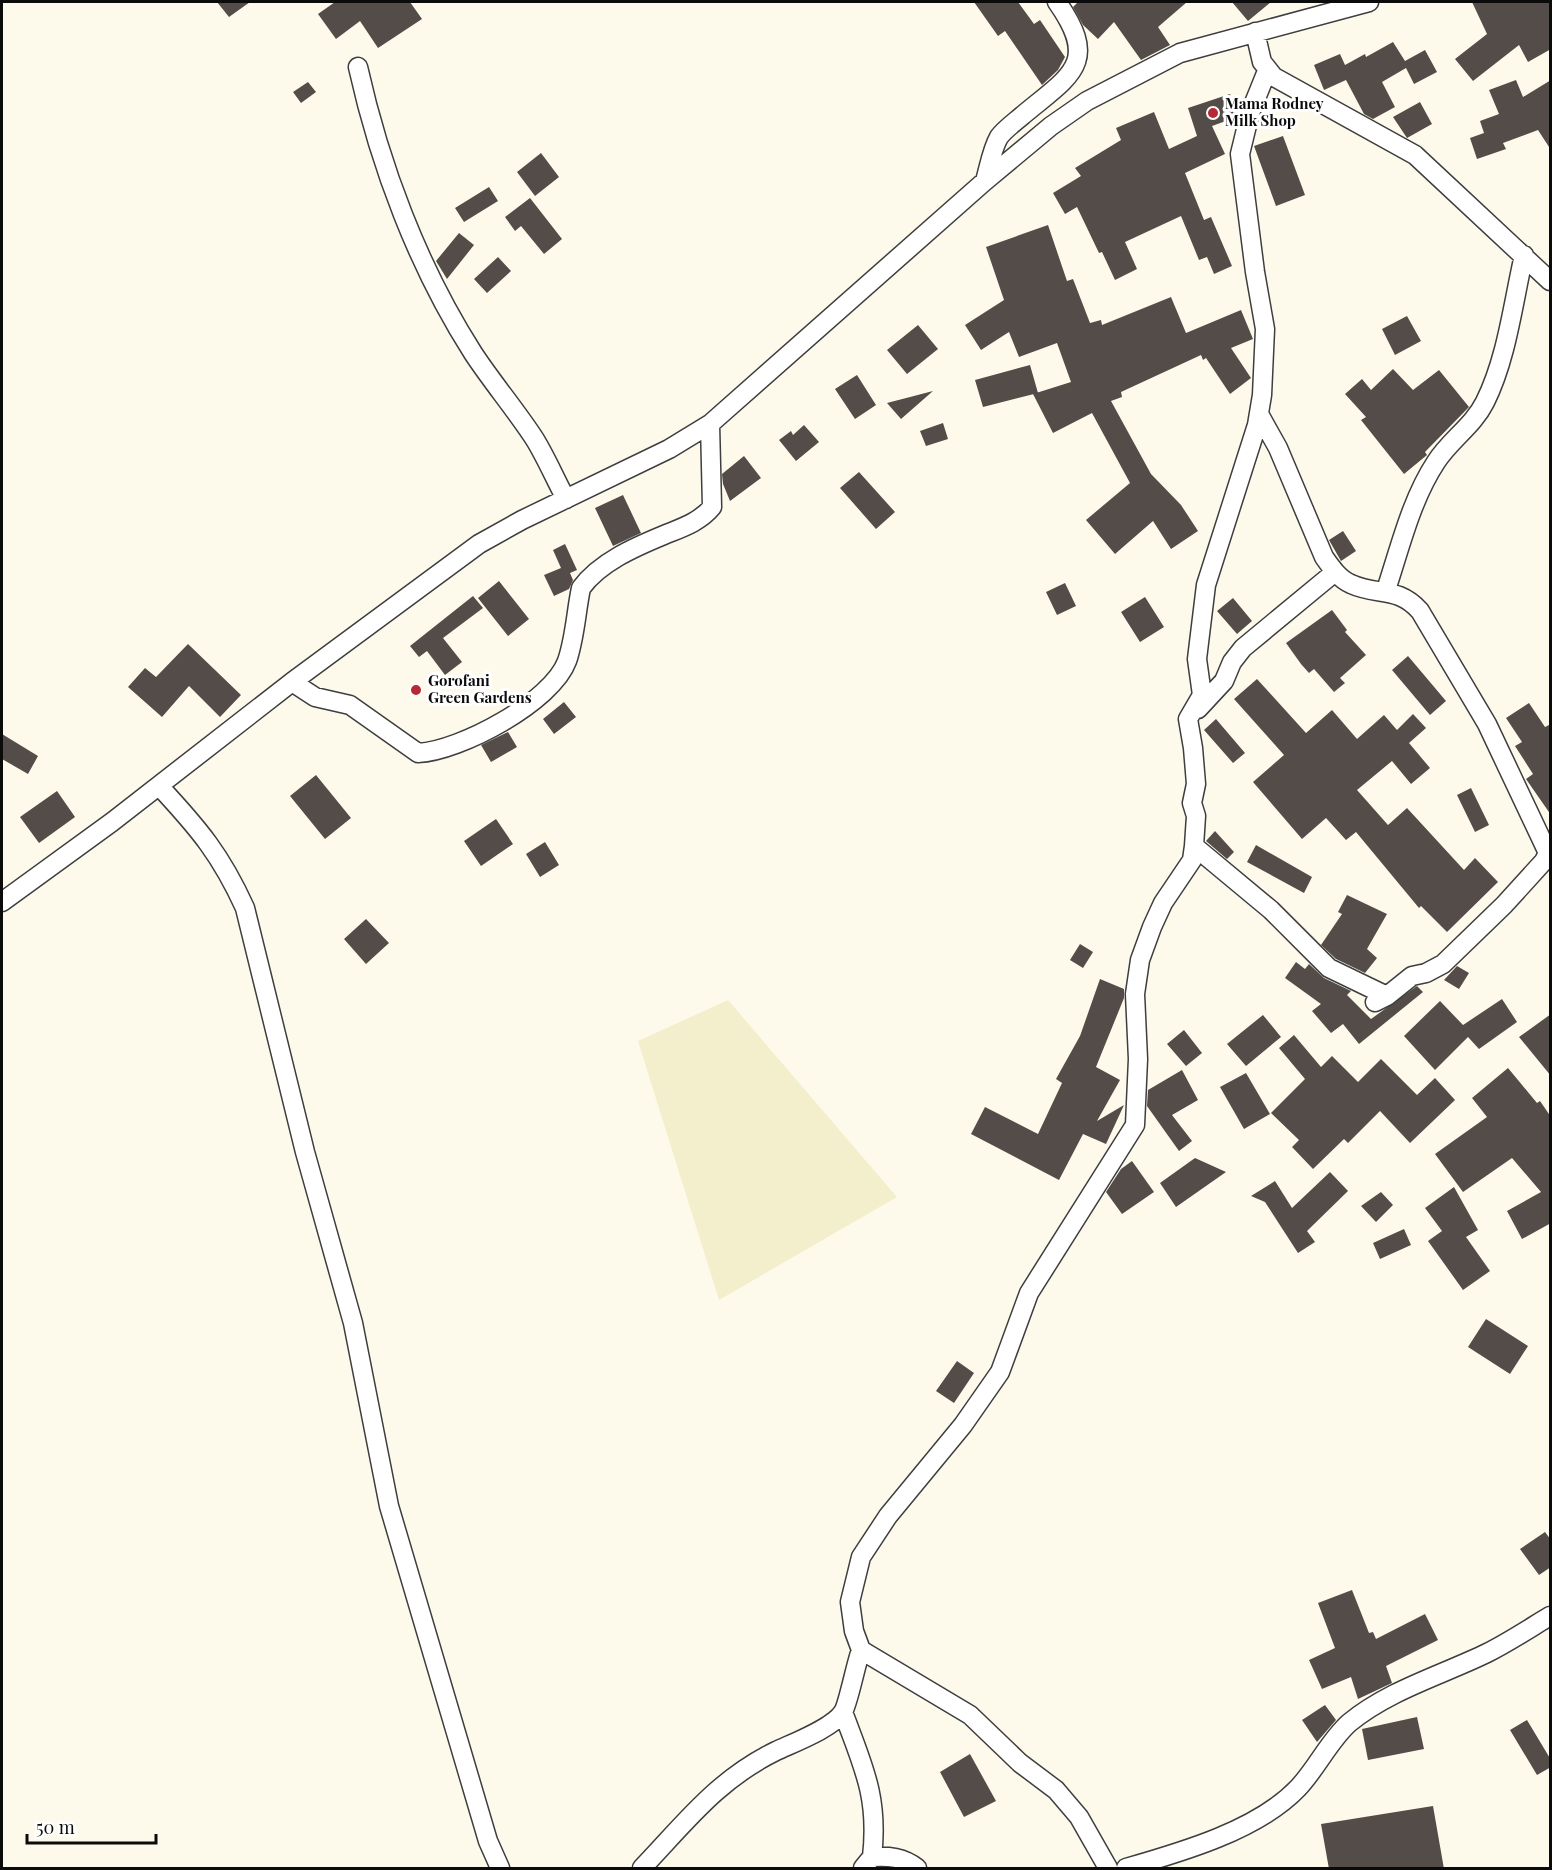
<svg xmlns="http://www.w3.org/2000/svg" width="1552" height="1870" font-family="'Playfair Display',serif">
  <rect width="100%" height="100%" fill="#fefaeb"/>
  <!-- farmland -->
  <path fill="#f3eecc" d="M728,1000L897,1197L719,1300L638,1041Z"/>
  <!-- building -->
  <path fill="#544c48" d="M217,2H250L229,17Z
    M335,2H410L422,19L378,48L360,21L336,39L318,14Z
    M974,2H1018L1034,24L1040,20L1065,57L1058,70L1042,85L1005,31L998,36Z
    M1078,2H1187L1158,27L1170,45L1141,60L1114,22L1098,39L1083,25L1073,7Z
    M1232,2H1271L1248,21Z
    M1472,2H1551V49L1528,62L1519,45L1473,81L1455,59L1487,34Z
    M1393,42L1405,61L1425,50L1437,72L1414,84L1406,68L1382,82L1395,107L1373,119L1364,114L1346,80L1324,90L1314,65L1340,54L1345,65L1365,54L1366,57Z
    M1516,80L1523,97L1551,80V150L1538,130L1503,143L1506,149L1477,159L1470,138L1484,133L1480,121L1499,114L1489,90Z
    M308,82L316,92L301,103L293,92Z
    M1230,94L1237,117L1212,126L1225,154L1185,173L1204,220L1211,217L1232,266L1214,274L1207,257L1199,260L1181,216L1125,242L1137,269L1115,280L1102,252L1099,253L1077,207L1065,214L1053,193L1081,176L1075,168L1121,140L1116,128L1154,112L1169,149L1197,136L1188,108Z
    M1420,102L1432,124L1407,138L1393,117Z
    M1283,136L1305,195L1276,206L1254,146Z
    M541,153L559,177L535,196L517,172Z
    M489,187L498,201L464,222L455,208Z
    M530,198L562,239L544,254L521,226L515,231L505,217Z
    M1048,225L1067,281L1073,279L1090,323L1101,320L1102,325L1171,297L1186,333L1241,310L1253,339L1231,348L1251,378L1230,394L1206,358L1203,360L1201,355L1121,392L1122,397L1111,401L1151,474L1181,505L1198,531L1171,549L1153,521L1115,554L1086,520L1130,483L1092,413L1053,433L1033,394L1071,382L1057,343L1019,357L1009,332L981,350L965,325L1004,300L986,247Z
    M459,233L474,245L447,279L436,261Z
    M498,257L511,271L487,293L474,279Z
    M1407,316L1421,341L1395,355L1382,329Z
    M918,325L938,349L907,374L887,350Z
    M1030,365L1038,393L983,407L975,380Z
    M1393,369L1413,390L1439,370L1469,407L1425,452L1427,455L1404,474L1361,420L1366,417L1345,394L1362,379L1371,390Z
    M857,375L876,405L855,419L835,389Z
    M933,391L901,419L887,403Z
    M943,423L948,439L926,446L920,431Z
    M804,425L819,442L796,461L779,440L791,431L793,435Z
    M744,456L761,478L730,501L723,484L722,474Z
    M859,472L895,512L876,529L840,488Z
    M623,495L641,533L613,546L595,508Z
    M1343,531L1356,551L1341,561L1329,540Z
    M565,544L577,570L570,573L573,580L569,589L554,596L544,575L561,568L553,550Z
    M499,581L529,619L508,636L478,598Z
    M1065,583L1076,606L1057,615L1046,592Z
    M473,596L483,608L443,638L462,662L445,675L427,651L419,657L410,646Z
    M1145,597L1164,627L1140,642L1121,612Z
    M1233,598L1252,621L1237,634L1217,611Z
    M1332,610L1347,630L1345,632L1366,655L1340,678L1345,683L1334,692L1314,669L1309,673L1301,664L1286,643Z
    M188,644L241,695L220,717L189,686L162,717L128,687L145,668L156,677Z
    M1408,656L1446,701L1430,715L1392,670Z
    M1257,679L1306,733L1332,710L1357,739L1384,715L1397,730L1413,714L1426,728L1409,743L1430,768L1411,784L1392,761L1357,790L1388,825L1407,808L1464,870L1475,858L1498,882L1447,932L1421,906L1419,908L1356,832L1346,840L1326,818L1302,839L1253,782L1284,755L1234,699Z
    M564,702L576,717L554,734L543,719Z
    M1529,703L1545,727L1551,724V815L1526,779L1533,774L1515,746L1522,742L1506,718Z
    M1216,719L1245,753L1233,763L1204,730Z
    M508,732L517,747L491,762L481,745Z
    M2,734L38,756L28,774L2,759Z
    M316,775L351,818L325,839L290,796Z
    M1471,788L1489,825L1475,832L1457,795Z
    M57,791L75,817L39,843L20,817Z
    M496,819L513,844L481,866L464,841Z
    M1215,831L1234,852L1227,859L1206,841Z
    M545,842L559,865L540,877L526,854Z
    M1256,845L1312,877L1304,893L1247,862Z
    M1347,895L1387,914L1367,949L1377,958L1365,973L1336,959L1321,945L1342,914L1338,912Z
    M366,919L389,943L366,964L344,939Z
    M1080,944L1093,952L1083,968L1070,960Z
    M1296,962L1305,969L1309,964L1324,978L1351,991L1347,995L1371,1019L1417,986L1423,992L1359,1044L1343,1024L1331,1033L1312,1011L1321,1004L1285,978Z
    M1457,966L1469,973L1459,989L1444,980Z
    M1100,979L1124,989V998L1096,1067L1120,1080L1097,1121L1124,1105L1106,1144L1083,1134L1059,1180L971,1134L985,1107L1038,1134L1062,1083L1056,1079L1080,1036Z
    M1502,999L1517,1022L1479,1049L1468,1037L1435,1070L1404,1036L1440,1001L1463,1025Z
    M1551,1014V1076L1519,1037Z
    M1263,1015L1281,1037L1246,1066L1227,1044Z
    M1184,1030L1202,1053L1186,1066L1167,1044Z
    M1294,1035L1321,1067L1332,1056L1358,1082L1381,1059L1417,1095L1435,1078L1455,1100L1410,1143L1380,1111L1348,1143L1344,1139L1313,1169L1292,1147L1299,1140L1271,1113L1305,1079L1279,1048Z
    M1508,1068L1537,1103L1540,1101L1551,1117V1223L1522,1239L1507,1211L1541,1192L1512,1158L1463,1192L1435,1154L1487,1117L1472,1098Z
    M1182,1070L1198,1100L1172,1115L1192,1141L1179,1151L1147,1106L1148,1090Z
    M1246,1073L1270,1114L1244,1129L1220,1087Z
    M1195,1158L1226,1172L1176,1207L1160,1183Z
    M1132,1161L1154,1192L1122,1214L1106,1192L1121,1169Z
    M1330,1172L1348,1191L1307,1231L1315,1242L1298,1253L1265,1202L1251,1196L1275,1181L1292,1208Z
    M1454,1187L1478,1230L1466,1237L1490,1271L1463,1290L1428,1241L1442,1231L1425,1208Z
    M1381,1192L1393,1205L1376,1222L1361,1206Z
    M1404,1229L1411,1245L1380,1259L1373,1243Z
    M1486,1319L1528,1346L1510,1374L1468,1347Z
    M957,1361L974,1373L954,1403L936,1391Z
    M1545,1532L1551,1540V1567L1539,1575L1520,1549Z
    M1352,1590L1369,1633L1373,1632L1376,1639L1425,1614L1438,1640L1386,1666L1392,1683L1358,1699L1351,1677L1322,1689L1309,1660L1335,1648L1318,1603Z
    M1325,1705L1336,1720L1317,1742L1302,1720Z
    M1417,1717L1424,1749L1368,1760L1362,1729Z
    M1527,1720L1551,1760V1767L1537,1775L1510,1730Z
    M970,1754L996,1801L964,1817L940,1772Z
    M1433,1806L1444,1869H1329L1321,1824Z"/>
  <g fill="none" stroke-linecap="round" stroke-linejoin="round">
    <!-- minor casing -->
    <g stroke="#3e3e3e" stroke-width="21">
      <path id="minor" d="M1255,32L1262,62L1274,77L1415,155L1550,281
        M358,67C380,166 418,267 473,353C492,382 515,409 534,438C546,457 555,479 566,499
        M985,181C989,167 992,149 999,137C1005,129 1015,122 1023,115C1071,75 1100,63 1057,2
        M1259,414L1278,448L1324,557C1331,567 1339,579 1351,584C1377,596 1398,586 1420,611L1487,724L1548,853L1544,861L1504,905L1443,964L1426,973L1412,976L1387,996L1375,1002
        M1386,590C1400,548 1411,500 1436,462C1450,440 1473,426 1485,402C1507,358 1513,303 1524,255
        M292,682L315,697L350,705L418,753C460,751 552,702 567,661C575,638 576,612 581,588C600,562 635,547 664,535C681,528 700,522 712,507L710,424
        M1198,709L1224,681L1232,662L1243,648L1335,572
        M160,787C199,829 221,855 245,908L305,1152L353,1323L389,1506L488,1841L500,1868
        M1194,846L1271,910L1329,968L1387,996
        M2,902L112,822L292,682L479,544L522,520L669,449L710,424L985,181L1051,126L1087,101L1180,53L1369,2
        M843,1712C863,1766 879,1797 872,1857
        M642,1868C686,1822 717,1780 776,1751C793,1743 833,1728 843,1712C848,1705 856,1663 861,1650
        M863,1868L872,1857C889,1856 903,1857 917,1868
        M1108,1868L1079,1817L1056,1790L1020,1763L970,1715L861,1650L854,1631L850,1602L861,1557L888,1516L963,1425L1000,1372L1029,1293L1135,1125L1138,1059L1135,994L1140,960L1152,927L1163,903L1192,860L1194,846L1196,816L1192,803L1196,784L1193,748L1188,719L1202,695L1197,659L1206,585L1257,425L1262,395L1265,329L1255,272L1240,154L1250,113L1267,71
        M1126,1868C1182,1852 1258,1830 1298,1788C1317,1768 1329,1741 1349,1723C1389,1690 1442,1675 1487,1653C1509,1642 1530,1628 1550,1616"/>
    </g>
    <!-- minor -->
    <use href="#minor" stroke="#fff" stroke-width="18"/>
  </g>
  <!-- markers -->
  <g fill="#b62936" stroke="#fff" stroke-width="2">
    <circle cx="1213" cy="113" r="6"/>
    <circle cx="416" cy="690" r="6"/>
  </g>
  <g text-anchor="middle" stroke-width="6" stroke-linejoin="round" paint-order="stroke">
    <!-- poi labels -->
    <g font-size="15" font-weight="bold" fill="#0b0b0b" stroke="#fff" text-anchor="start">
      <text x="1225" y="109">Mama Rodney<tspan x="1225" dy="17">Milk Shop</tspan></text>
      <text x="428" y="686">Gorofani<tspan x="428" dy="17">Green Gardens</tspan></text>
    </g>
  </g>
  <!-- border -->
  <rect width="1552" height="1870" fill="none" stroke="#0b0b0b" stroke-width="6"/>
  <!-- scale -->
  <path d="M27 1834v9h129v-9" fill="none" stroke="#0b0b0b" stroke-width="3"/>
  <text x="36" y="1834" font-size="18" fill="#0b0b0b" stroke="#ffffff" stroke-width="4.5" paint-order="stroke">50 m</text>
</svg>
